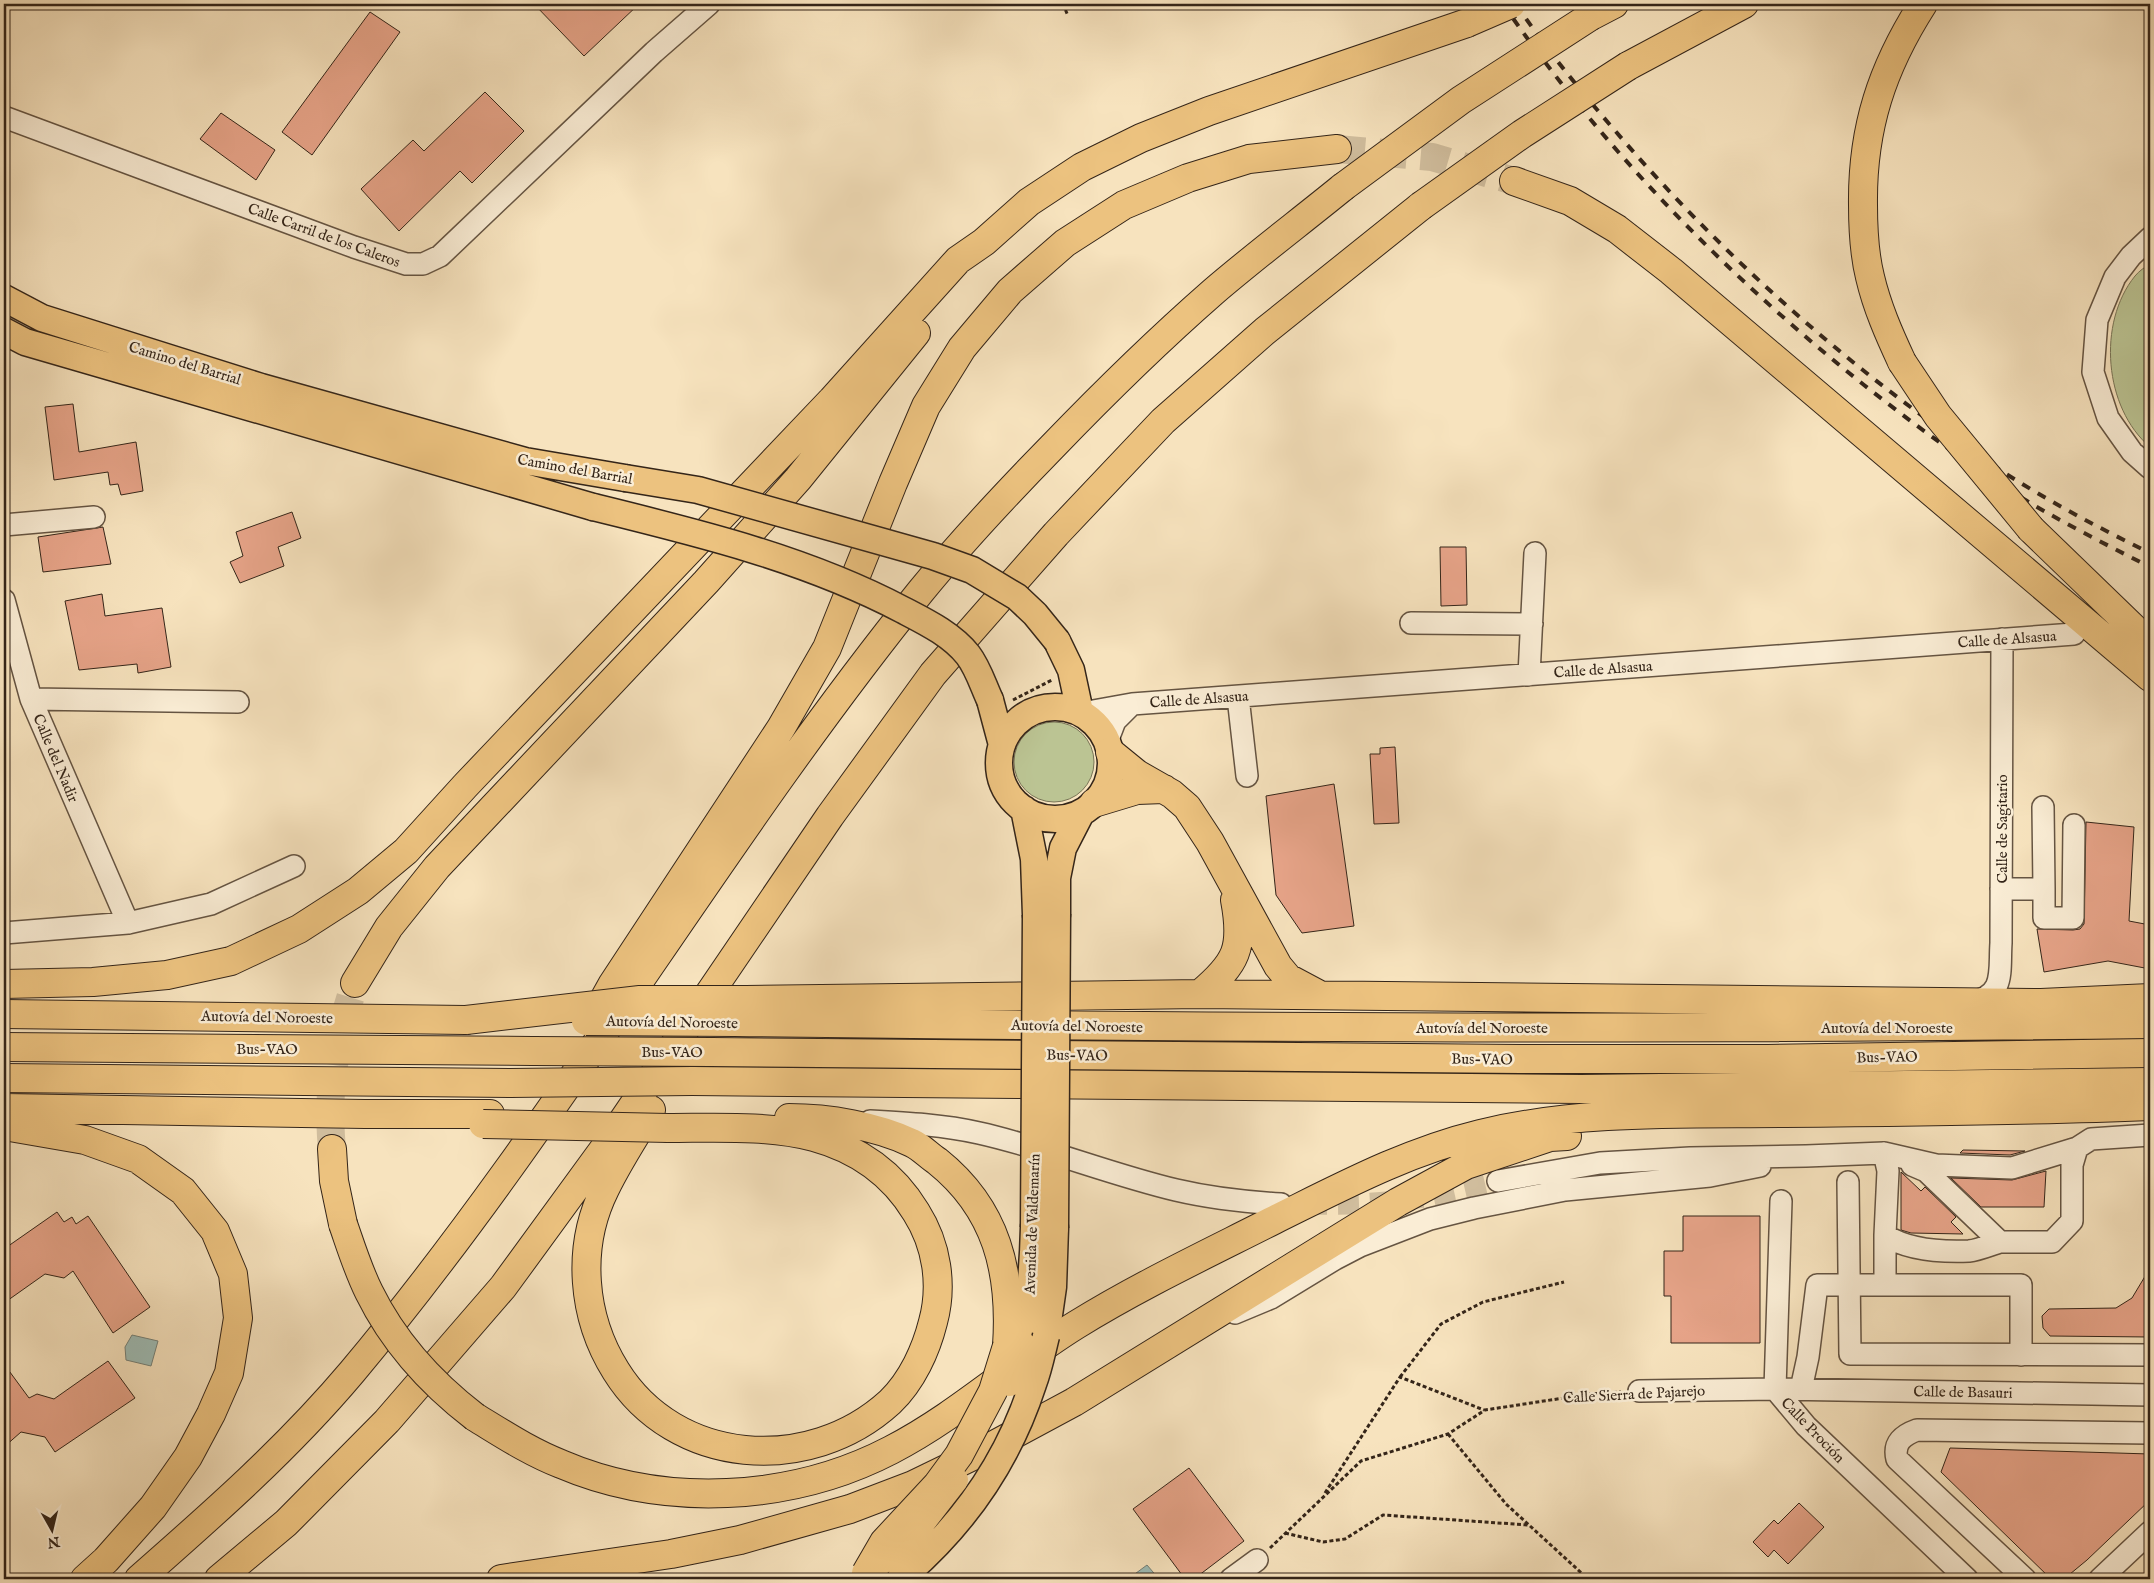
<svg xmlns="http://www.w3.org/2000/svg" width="2154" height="1583" font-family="'IM FELL English',serif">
  <rect width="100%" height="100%" fill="#f7e3be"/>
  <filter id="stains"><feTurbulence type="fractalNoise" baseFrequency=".004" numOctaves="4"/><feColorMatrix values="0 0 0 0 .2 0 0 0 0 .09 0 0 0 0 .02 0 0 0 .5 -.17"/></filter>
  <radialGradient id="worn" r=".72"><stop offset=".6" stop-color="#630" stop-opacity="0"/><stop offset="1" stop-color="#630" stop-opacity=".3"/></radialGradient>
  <!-- green -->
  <path fill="#bbc493" stroke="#787456" d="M2150,264V447C2104,408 2097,323 2135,276C2139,271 2145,267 2150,264Z
    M1014 762a40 40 0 1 1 80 0a40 40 0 1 1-80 0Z"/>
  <!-- water -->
  <path fill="#9ebdb7" stroke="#748078" d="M132,1335L158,1341L151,1366L126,1360L125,1347Z
    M1147,1565L1159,1579H1128Z"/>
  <!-- building -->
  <path fill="#e7a489" stroke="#342519" d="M534,4H639L584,56Z
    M370,12L400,32L312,155L282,132Z
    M485,92L524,131L472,183L460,171L399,231L361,189L413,140L424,151Z
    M221,113L275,150L256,180L200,139Z
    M73,404L79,452L136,442L143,491L121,495L118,484L110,485L108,472L54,480L45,407Z
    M292,512L301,538L278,547L284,566L240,583L230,562L243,556L236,532Z
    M103,527L111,564L43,572L38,537Z
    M1440,547H1466L1467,605L1441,606Z
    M102,594L105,616L162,608L171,667L138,673L137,664L79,670L65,601Z
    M1395,747L1399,823L1374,824L1370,754H1380V748Z
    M1334,784L1354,926L1302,933L1276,895L1266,796Z
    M2086,822L2134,827L2129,921L2150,925V969L2108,961L2044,972L2037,929L2073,930L2080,929L2084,924Z
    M1963,1150L2025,1151L2010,1155L1960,1153Z
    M2046,1171L2044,1207H1981L1951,1178L2012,1180Z
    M1901,1172L1921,1191L1925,1187L1956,1217L1951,1222L1963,1234L1911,1233L1901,1230Z
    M57,1212L64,1222L72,1217L76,1224L88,1216L150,1307L113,1333L73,1271L64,1278L45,1274L4,1303V1249Z
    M1683,1216H1760V1343H1671V1296H1664V1251H1683Z
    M2150,1268V1337L2050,1336L2043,1328L2042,1316L2049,1309L2116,1308L2132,1298Z
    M108,1361L135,1398L55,1452L45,1437L21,1432L4,1447V1364L29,1398L37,1394L54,1399Z
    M1950,1448L2150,1454V1500L2087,1560L2064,1579H2051L1941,1472Z
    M1189,1468L1244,1541L1194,1579H1185L1133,1509Z
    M1799,1503L1824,1527L1788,1564L1774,1550L1768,1557L1753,1542L1774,1520L1778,1524Z"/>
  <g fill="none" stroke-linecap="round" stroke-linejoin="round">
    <!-- minor-tunnel -->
    <path stroke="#d0bd9d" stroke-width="21" stroke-dasharray="21 11" stroke-linecap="butt" d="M1306,1204C1344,1205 1381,1204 1418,1198C1445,1194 1471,1187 1498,1181"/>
    <!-- highway-tunnel -->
    <path stroke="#d0bd9d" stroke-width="28" stroke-dasharray="28 14" stroke-linecap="butt" d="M1337,149L1432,157L1514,181
      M332,1149C326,1086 336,1041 355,983"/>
    <!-- minor casing -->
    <g stroke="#655442" stroke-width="24">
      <path id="minor" d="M4,117L354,247L406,264H423L440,256L654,52L709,4
        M2150,238L2131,256L2115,277L2097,320L2093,372L2108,418L2132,452L2150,468
        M4,525L94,517
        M4,600L31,699
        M1411,623L1532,624
        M1529,675L1535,553
        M1238,697L1247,776
        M1082,713L1132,704L2074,634
        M1107,742L1115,721L1132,704
        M2043,807L2044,889
        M2001,889H2044V918H2073L2074,825
        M128,923L31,699L238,702
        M4,933L128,923L211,904L294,866
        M1971,1002C2006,996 1999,971 2001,943L2002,639
        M870,1121C907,1123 944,1125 979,1133C1046,1148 1109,1174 1176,1190C1210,1198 1246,1202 1281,1204
        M1884,1153L1888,1171L1885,1235C1907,1250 1943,1252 1969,1251C1979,1250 1990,1245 2000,1242
        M1912,1165L1926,1171L2000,1242H2052L2072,1221V1165L2077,1148
        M1498,1181L1600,1163L1690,1158L1806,1156L1884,1153L1936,1165L2012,1168L2077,1148L2091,1139L2150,1135
        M1848,1182L1850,1354L2150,1355
        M1781,1201L1775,1389L1806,1426L1967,1579
        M1885,1235V1285
        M1235,1313L1271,1298L1335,1259L1360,1246L1430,1219L1474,1208L1565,1190L1710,1176L1760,1166
        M1801,1389L1808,1357L1817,1285H2021V1355
        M1639,1391L1775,1389L2150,1395
        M1231,1579L1257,1560
        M2025,1579L1897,1459C1893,1443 1903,1435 1917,1430L2150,1433
        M2100,1579L2150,1532"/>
    </g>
    <!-- major casing -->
    <g stroke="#342519" stroke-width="29">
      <path id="major" d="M4,298L42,318L261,387L525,461L625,478
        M4,331L25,342L593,507
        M1057,641L1071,670L1080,712
        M990,700L1002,745
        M999 763a56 56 0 1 1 112 0a56 56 0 1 1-112 0Z
        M1024,809L1034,859L1036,915
        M1057,914V878L1063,848L1081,813
        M1046,1336L1053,1287L1055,1228
        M1022,1344C1030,1305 1033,1267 1034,1227"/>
    </g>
    <!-- highway casing -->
    <g stroke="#342519" stroke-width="30">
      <path id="highway" d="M1591,16L1614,4
        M1628,66L1744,4
        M1514,181L1570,201L1617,229L1671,271L2150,677
        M1902,362C1889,334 1877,307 1870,277C1864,253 1863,229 1863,205C1862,128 1882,68 1923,4
        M2031,529L2150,644
        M1110,752L1137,774L1172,794L1187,807L1210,842L1278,966L1288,978L1318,994
        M1094,803L1137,790L1164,789
        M355,983L389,927L437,867L706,582L798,479L916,333
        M4,984L93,982L167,975L231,961L299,929L358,891L406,851L465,786L832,400L958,260L984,242L1029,202L1082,167L1141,138L1209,111L1467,23
        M1200,994C1237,963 1244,948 1235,900
        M746,1000L1200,994L2041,1003L2150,998
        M4,1014L466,1020
        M592,1021L612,985L781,728L827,648L893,483L926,406L962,348L1010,291L1065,243L1124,205L1188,178L1249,159L1337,149
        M735,1022C1207,1028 1678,1030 2150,1024
        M4,1047L533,1051
        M711,1052L1521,1059H1768L2150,1053
        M4,1078L510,1083
        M692,1081L1581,1089L2150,1082
        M4,1108L365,1114H490
        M651,1110C635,1136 618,1162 605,1189C576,1247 582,1317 616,1371C675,1466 809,1476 890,1402C912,1381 926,1350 933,1322C943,1285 937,1245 916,1212C893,1174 858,1149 814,1137C768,1125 716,1128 668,1128
        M789,1118C828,1118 877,1126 912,1143C921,1147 929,1156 937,1161C997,1209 1012,1272 1007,1346
        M4,1126L85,1140L138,1159L183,1191L215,1231L233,1274L238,1318L229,1373L211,1414L188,1457L153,1507L106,1560L85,1579
        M332,1149L334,1181L343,1224
        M475,1417C503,1434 530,1452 561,1464C664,1508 791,1502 891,1450C957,1416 1013,1364 1076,1325C1139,1286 1207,1254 1274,1220C1341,1187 1406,1152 1480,1134C1578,1110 1682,1114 1783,1113C1905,1112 2028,1111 2150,1106
        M139,1579C213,1514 288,1448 352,1372C559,1125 718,842 921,591C962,541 1007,493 1052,447C1104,393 1157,341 1213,292C1255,256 1300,222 1343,187
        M219,1579L286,1523L387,1421L503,1287L603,1150L830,816L933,674L1056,534L1163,421L1265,331L1421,206
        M501,1579L671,1554L740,1540L850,1509L913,1485L981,1452L1074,1402L1398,1202L1466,1165L1550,1137L1567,1136"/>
    </g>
    <!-- path -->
    <path stroke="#342519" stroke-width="3" stroke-dasharray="4 2.5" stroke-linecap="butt" d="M1063,4L1068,16
      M1013,700L1052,680
      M1400,1377L1441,1324L1483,1302L1564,1282
      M1448,1434L1506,1504L1588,1579
      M1325,1493L1400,1377L1484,1410
      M1285,1533L1323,1542L1345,1539L1383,1515L1528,1525
      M1270,1548L1361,1461L1448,1434L1485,1410L1590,1394L1621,1392"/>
    <!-- minor -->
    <use href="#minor" stroke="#faedd5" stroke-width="21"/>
    <!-- major -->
    <use href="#major" stroke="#ecc27f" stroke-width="26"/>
    <!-- highway -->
    <use href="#highway" stroke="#ecc27f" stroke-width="28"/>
    <!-- rail -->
    <path stroke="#342519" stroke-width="4" stroke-dasharray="9 9" stroke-linecap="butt" d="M1503,4C1602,148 1727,276 1864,385C1916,426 1970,466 2027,501C2067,525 2109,546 2150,567
      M1516,4C1552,58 1595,108 1638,157C1738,269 1852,369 1976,454C2031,492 2091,524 2150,553"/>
    <!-- major-bridge casing -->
    <g stroke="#342519" stroke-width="29" stroke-linecap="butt">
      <path id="major-bridge" d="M625,478L698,490L933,556L972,570L1017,597L1035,614L1057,641
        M593,507C699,533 806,559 903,610C926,622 951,634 968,655C978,668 983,685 990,700
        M1034,1227L1036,915
        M1055,1228L1057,914
        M1009,1383L1022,1344
        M869,1571L910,1538L955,1480
        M900,1579C962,1527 1008,1461 1033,1384C1039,1368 1042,1352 1046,1336"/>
    </g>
    <!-- highway-bridge casing -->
    <g stroke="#342519" stroke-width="30" stroke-linecap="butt">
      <path id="highway-bridge" d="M1467,23L1511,4
        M1343,187L1461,100L1591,16
        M1421,206L1522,134L1628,66
        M1902,362L1938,416L2031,529
        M466,1020L640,1000H746
        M586,1021L735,1022
        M533,1051L711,1052
        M510,1083L692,1081
        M483,1124L668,1128
        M343,1224C351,1247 358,1270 369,1292C393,1341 432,1384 475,1417
        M866,1573L884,1542L937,1485L959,1455L993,1391L1007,1346"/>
    </g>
    <!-- major-bridge -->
    <use href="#major-bridge" stroke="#ecc27f" stroke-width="26"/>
    <!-- highway-bridge -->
    <use href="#highway-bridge" stroke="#ecc27f" stroke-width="28"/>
  </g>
  <g text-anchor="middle" stroke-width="5" stroke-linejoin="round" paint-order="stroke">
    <!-- street labels -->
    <g font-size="15" fill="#342519" stroke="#faedd5">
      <text transform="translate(324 235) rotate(20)" y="5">Calle Carril de los Caleros</text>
      <text transform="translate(185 363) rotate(17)" y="5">Camino del Barrial</text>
      <text transform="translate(575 469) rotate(10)" y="5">Camino del Barrial</text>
      <text transform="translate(2007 639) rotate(-4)" y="5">Calle de Alsasua</text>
      <text transform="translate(1603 669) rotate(-4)" y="5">Calle de Alsasua</text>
      <text transform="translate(1199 699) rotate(-4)" y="5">Calle de Alsasua</text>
      <text transform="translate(56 758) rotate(67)" y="5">Calle del Nadir</text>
      <text transform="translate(2002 829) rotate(-90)" y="5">Calle de Sagitario</text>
      <text transform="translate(267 1017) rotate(1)" y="5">Autovía del Noroeste</text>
      <text transform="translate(672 1022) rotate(1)" y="5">Autovía del Noroeste</text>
      <text transform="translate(1077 1026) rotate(1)" y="5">Autovía del Noroeste</text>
      <text x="1482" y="1033">Autovía del Noroeste</text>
      <text x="1887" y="1033">Autovía del Noroeste</text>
      <text x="267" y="1054">Bus-VAO</text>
      <text x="672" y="1057">Bus-VAO</text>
      <text transform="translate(1077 1055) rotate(1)" y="5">Bus-VAO</text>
      <text transform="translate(1887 1057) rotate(-1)" y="5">Bus-VAO</text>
      <text transform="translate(1482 1059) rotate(1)" y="5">Bus-VAO</text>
      <text transform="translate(1032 1224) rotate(-88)" y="5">Avenida de Valdemarín</text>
      <text transform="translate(1963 1392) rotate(1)" y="5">Calle de Basauri</text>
      <text transform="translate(1634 1394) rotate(-3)" y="5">Calle Sierra de Pajarejo</text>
      <text transform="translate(1813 1430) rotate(46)" y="5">Calle Proción</text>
    </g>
  </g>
  <!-- margin -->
  <rect width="2154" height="1583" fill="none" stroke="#f7e3be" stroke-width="20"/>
  <rect x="5" y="5" width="2144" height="1573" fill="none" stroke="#342519" stroke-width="2.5"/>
  <rect x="10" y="10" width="2134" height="1563" fill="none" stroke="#342519"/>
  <!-- north arrow -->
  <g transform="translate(52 1530) rotate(172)" stroke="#faedd5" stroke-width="4" paint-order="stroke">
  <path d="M0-4L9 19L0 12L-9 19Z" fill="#342519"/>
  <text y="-8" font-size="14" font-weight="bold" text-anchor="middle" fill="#342519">N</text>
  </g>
  <rect width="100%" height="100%" filter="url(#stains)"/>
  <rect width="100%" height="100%" fill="url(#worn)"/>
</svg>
